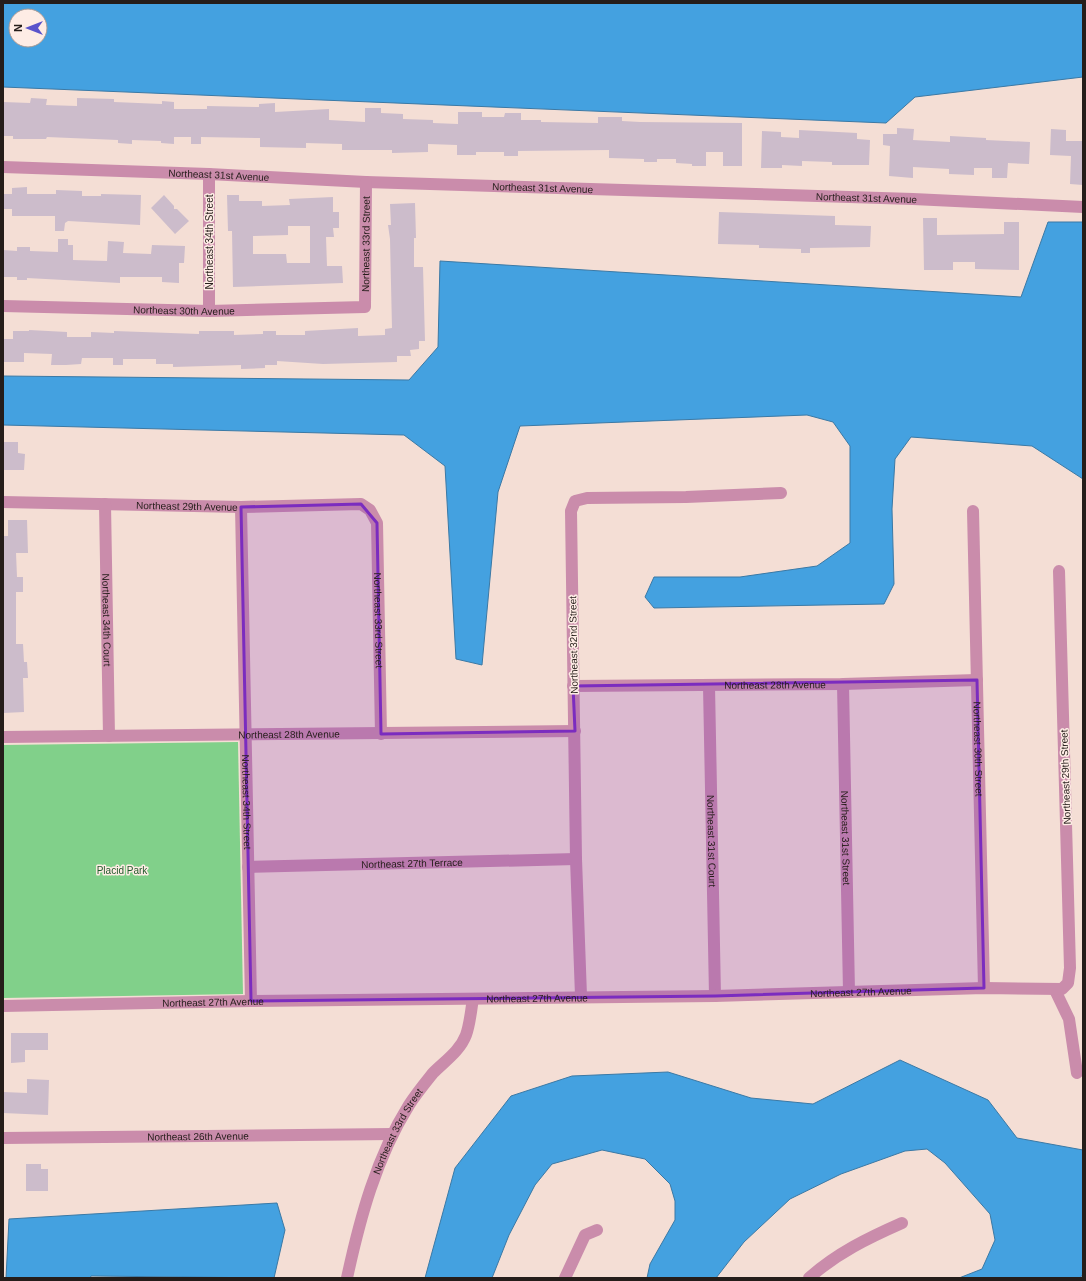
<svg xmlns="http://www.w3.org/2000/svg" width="1086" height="1281" font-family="Helvetica,sans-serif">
  <rect width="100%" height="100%" fill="#f4ded5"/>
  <!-- green -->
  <path fill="#81d08a" d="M238,742L243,994L3,998V745Z"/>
  <!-- water -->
  <path fill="#44a1e0" stroke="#3b79a5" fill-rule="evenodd" d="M3,3H1083V77L915,97L886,123L3,87ZM16,16H40V40H16Z
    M1048,222H1083V479L1032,446L911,437L895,459L892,509L894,584L884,604L654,608L645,597L654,577H740L817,566L850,543V446L833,422L807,415L520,426L498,492L482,665L456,659L445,466L404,435L3,425V376L409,380L438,347L440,261L1021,297Z
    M900,1060L988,1100L1017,1138L1083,1150V1274L1080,1278H959L982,1269L995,1240L990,1214L945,1163L927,1149L905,1151L841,1174L790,1199L744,1242L716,1278H647L650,1264L675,1220V1201L670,1184L645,1159L602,1150L552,1164L535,1185L509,1235L492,1278H425L455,1168L511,1096L572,1076L668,1072L751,1098L813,1104Z
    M277,1203L285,1230L274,1278L91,1276L90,1278H6L9,1219Z"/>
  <!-- building -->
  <path fill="#ccbccb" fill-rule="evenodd" d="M31,98L47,99L46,105L77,106V98L114,99V102L162,104V101L174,102V109H207V106L259,107V104L275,103V112L329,109V120L365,122V108H381V113L403,114V119L433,120V123L458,124V112H482V117H504L505,113H521V120H541V122L598,123V117H622V121L640,122L742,123V166H723V152H706V166H692V164L676,163V159H657V162H644V159L609,158V150L518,151V156H504V152H476V155H457V145L428,144V152L392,153V150H342V144L306,143V148L260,147V138L201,137V144H191V137H174V144L161,143V141L132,140V144L118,143V140L47,137L46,139H13V136H3V102L30,103Z
    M897,128L914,129L913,140L950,142V136L986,138V140L1030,142L1029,164L1008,163L1007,178H992V168H974V175L949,174V169L913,167V178L889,176L890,146L883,145V134H897Z
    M1051,129L1066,130V141H1083V185L1070,184L1071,156L1050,155Z
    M799,130L857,133V139L870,140L869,165H832V162L802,161V166L782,165V168H761L762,131L781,132V137L799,138Z
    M27,187V194H56V190L82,191V196H101V194L141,195L140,225L68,221L65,223L64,231H55V216H12V209H3V194H12V188Z
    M164,195L174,206V209H177L189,221L175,234L151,208Z
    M227,195H239V201H262V206L290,205L289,199L333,197V212H339V228H333L334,237H326L327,266H342L343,283L233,287L232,231H228ZM288,226H310V263H287L286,254H253V236L288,235Z
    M415,203L416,238H414V267H423L425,341H419V349L410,350L411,356H397V362L323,364L277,361V365H265V368L241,369V365L173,367V364H156V359H123V365H113V358H82L81,364L66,365H51L52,354L24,353V362H3V339H13V331H29V330L67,332V337H91V332L114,333V331L199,334V331H234V335L263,334V331H276V335H305V331L358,328V336L385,335V329L392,328L390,239L388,225H391L390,204Z
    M719,212L835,216V225L871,226L870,247L810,248V253H801V249L759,248V245L718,244Z
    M923,218H937V235L1004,234V222H1019V270L975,269V262H953V270H924Z
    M58,239H68V245H73V260L107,261L108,241L124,242L123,253L151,254L152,245L185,246L184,263H179V283L162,282V277H120V283L27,278V280H17V277H3V250L17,251V247H30V251L58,252Z
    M3,442H18V453L25,454L24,470H3Z
    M8,520H27L28,553H16L17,577H23V592H16V644H23L24,662H27L28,678H23L24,712L3,713V536H8Z
    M11,1033H48V1050H25V1062L11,1063Z
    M27,1079L49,1080L48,1115L3,1113V1092L27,1093Z
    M26,1164H41V1169H48V1191H26Z"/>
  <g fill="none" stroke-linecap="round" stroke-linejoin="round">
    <!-- minor -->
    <g stroke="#ca8cab" stroke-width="12">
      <path id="s1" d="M3,167L209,174L366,182L913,199L1083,207"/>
      <path d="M209,174V311"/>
      <path id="s2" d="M3,306L209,311L365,307L366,182"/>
      <path id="s3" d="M3,502L241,507L361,504L370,510L377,523L381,734"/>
      <path id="s4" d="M105,504L109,736"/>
      <path id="s5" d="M241,507L251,1001"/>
      <path id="s6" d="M973,511L984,988"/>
      <path id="s7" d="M843,684L849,992"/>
      <path id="s8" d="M573,686L843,684L977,680"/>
      <path id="s9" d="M709,686L715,996"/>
      <path id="s10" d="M3,737L575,731"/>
      <path id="s11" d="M248,867L576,859"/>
      <path d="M1055,990L1069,1019L1077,1073"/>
      <path d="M581,996L576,859L571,511L575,501L587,498L686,497L781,493"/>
      <path id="s12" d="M3,1006L251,1001L715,996L984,988L1062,989L1068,983L1070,968L1059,571"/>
      <path id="s13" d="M3,1138L392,1134"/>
      <path id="s14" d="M347,1278C360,1218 376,1158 409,1105C416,1094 425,1083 433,1073C445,1061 460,1051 466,1035C470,1024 471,1010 473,999"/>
      <path d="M565,1278L585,1235L597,1230"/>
      <path d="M809,1278C837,1253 868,1238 902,1223"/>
    </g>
  </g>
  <!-- marked area -->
  <path fill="#7b2cbf" fill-opacity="0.2" stroke="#7b2cbf" stroke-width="3" stroke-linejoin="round" d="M361,504L377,523L381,734L575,731L573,686L977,680L984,988L715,996L251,1001L241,507Z"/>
  <g text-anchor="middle" stroke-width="3" stroke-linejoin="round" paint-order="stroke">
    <!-- street labels -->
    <g font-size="10" fill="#251d1a" stroke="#feece5">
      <text dy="4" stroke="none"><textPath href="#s1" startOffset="216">Northeast 31st Avenue</textPath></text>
      <text dy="4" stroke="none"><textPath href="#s1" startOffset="540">Northeast 31st Avenue</textPath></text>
      <text dy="4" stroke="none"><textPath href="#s1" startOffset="864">Northeast 31st Avenue</textPath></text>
      <text transform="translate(209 242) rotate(-90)" y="4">Northeast 34th Street</text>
      <text dy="4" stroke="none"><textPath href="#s2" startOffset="425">Northeast 33rd Street</textPath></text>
      <text dy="4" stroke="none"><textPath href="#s2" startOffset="181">Northeast 30th Avenue</textPath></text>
      <text dy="4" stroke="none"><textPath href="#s3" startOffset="184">Northeast 29th Avenue</textPath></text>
      <text dy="4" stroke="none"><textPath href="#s4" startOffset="116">Northeast 34th Court</textPath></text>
      <text dy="4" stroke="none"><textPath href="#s3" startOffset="481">Northeast 33rd Street</textPath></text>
      <text transform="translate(573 645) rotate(-91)" y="4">Northeast 32nd Street</text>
      <text dy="4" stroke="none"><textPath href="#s8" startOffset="202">Northeast 28th Avenue</textPath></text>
      <text dy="4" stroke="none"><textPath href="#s10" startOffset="286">Northeast 28th Avenue</textPath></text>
      <text dy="4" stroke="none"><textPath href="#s6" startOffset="238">Northeast 30th Street</textPath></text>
      <text transform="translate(1065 777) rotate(-92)" y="4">Northeast 29th Street</text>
      <text dy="4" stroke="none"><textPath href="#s5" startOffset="295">Northeast 34th Street</textPath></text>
      <text dy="4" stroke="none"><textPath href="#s7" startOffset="154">Northeast 31st Street</textPath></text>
      <text dy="4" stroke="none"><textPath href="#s9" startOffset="155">Northeast 31st Court</textPath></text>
      <text dy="4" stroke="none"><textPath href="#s11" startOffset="164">Northeast 27th Terrace</textPath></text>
      <text dy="4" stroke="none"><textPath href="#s12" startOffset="858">Northeast 27th Avenue</textPath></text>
      <text dy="4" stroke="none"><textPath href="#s12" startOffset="534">Northeast 27th Avenue</textPath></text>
      <text dy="4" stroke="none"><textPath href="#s12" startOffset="210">Northeast 27th Avenue</textPath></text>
      <text dy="4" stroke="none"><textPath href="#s14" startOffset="156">Northeast 33rd Street</textPath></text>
      <text dy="4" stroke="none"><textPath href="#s13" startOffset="195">Northeast 26th Avenue</textPath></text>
    </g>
    <!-- park labels -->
    <g font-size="10" fill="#21592b" stroke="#feece5">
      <text x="122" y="874">Placid Park</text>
    </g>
  </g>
  <!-- border -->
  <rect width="1086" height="1281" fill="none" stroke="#251d1a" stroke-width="8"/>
  <!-- north arrow -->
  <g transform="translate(28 28) rotate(270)"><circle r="19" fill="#feece5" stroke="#a79994"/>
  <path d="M0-3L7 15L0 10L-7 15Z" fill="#5a53cb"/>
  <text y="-6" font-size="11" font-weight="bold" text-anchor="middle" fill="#251d1a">N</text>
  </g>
</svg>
